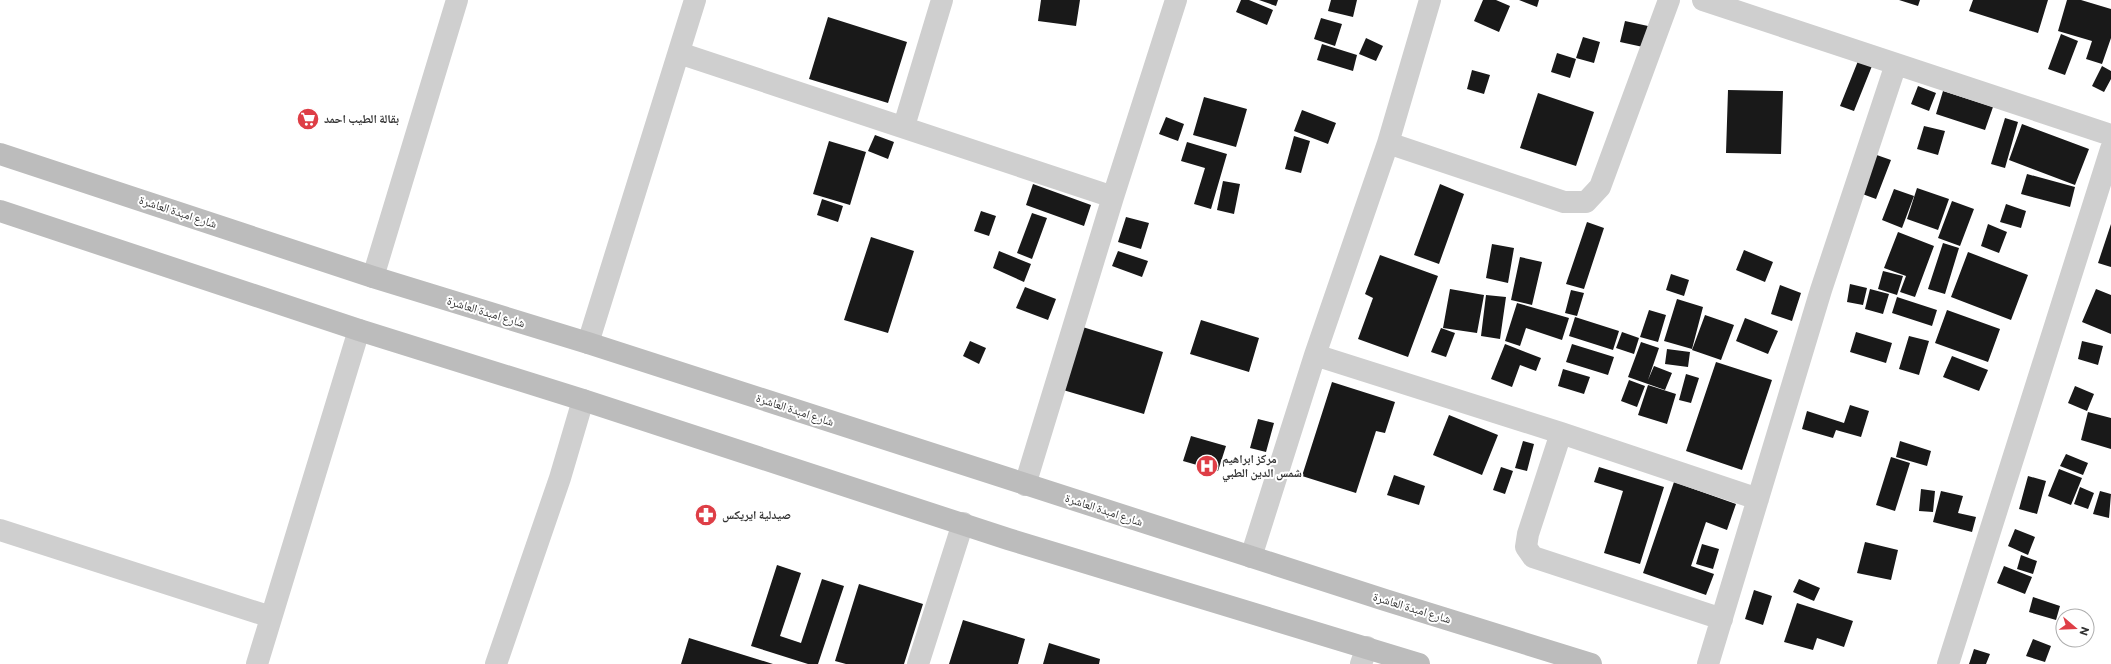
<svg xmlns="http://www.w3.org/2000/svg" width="2111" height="664" font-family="Commissioner,'Noto Naskh Arabic',sans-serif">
  <rect width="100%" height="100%" fill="#fff"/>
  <!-- building -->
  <path fill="#191919" d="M1041,0H1080L1076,26L1038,21Z
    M1241,0H1249L1273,10L1267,25L1236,12Z
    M1259,0H1278L1276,6Z
    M1331,0H1357L1353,17L1328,11Z
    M1483,0H1496L1510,6L1499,32L1474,21Z
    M1519,0H1539L1537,7Z
    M1899,0H1920L1918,6Z
    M1973,0H2048L2038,33L1969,11Z
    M2067,0H2081L2111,9V38L2102,64L2086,59L2092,41L2058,31Z
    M828,17L907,42L888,103L809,79Z
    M1321,18L1342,24L1335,46L1314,39Z
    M1625,21L1648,26L1643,47L1620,42Z
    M2061,34L2078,41L2065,75L2048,69Z
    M1583,37L1600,42L1594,63L1576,58Z
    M1366,38L1383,46L1376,61L1359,54Z
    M1322,44L1357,55L1353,71L1317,60Z
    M1557,53L1576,59L1570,78L1551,72Z
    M1858,61L1872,66L1854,111L1840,106Z
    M2102,66L2111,71V79L2104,92L2092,86Z
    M1472,70L1490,75L1484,94L1467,89Z
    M1918,86L1936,93L1929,111L1911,104Z
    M1728,90L1783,91L1781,154L1726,153Z
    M1943,91L1993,107L1985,130L1936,114Z
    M1538,93L1594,112L1576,166L1520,148Z
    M1204,97L1247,109L1236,147L1193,135Z
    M1302,110L1336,123L1328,144L1294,131Z
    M1166,117L1184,124L1178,141L1159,134Z
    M2005,118L2018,122L2005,168L1991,164Z
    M2022,124L2089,149L2075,185L2009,160Z
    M1924,126L1945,131L1938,155L1917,149Z
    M875,135L894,142L888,159L868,151Z
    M1294,136L1310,141L1301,173L1285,169Z
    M829,141L866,152L850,205L813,194Z
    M1187,142L1227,154L1211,209L1194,204L1205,168L1181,161Z
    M1871,153L1891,160L1876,199L1857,192Z
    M2027,174L2075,187L2070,207L2021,194Z
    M1223,181L1240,184L1234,214L1217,210Z
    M1033,184L1091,205L1084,226L1026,205Z
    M1440,184L1464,194L1439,264L1414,255Z
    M1917,188L1949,199L1938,230L1907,219Z
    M1894,189L1914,196L1902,228L1882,220Z
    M822,199L843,206L838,222L817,215Z
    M1952,201L1974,209L1960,246L1938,238Z
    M2006,204L2026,211L2021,228L2000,222Z
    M981,211L996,216L989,236L974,231Z
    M1032,213L1047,218L1032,259L1017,253Z
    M1126,217L1149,223L1141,249L1118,242Z
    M1587,222L1604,228L1584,289L1566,284Z
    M1988,224L2007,232L1999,253L1981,246Z
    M2111,224V267L2098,263Z
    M1898,232L1934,246L1915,297L1900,292L1906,276L1884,268Z
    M871,237L914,251L888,333L844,320Z
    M1943,243L1959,248L1945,294L1928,289Z
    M1492,244L1514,248L1508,283L1486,278Z
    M1744,250L1773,262L1765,282L1736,270Z
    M999,251L1031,264L1024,282L993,268Z
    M1118,251L1148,261L1142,277L1112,266Z
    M1968,252L2028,275L2011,320L1951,297Z
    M1380,255L1438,276L1408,357L1358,339L1373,298L1365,294Z
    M1520,257L1542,262L1532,305L1511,300Z
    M1883,271L1903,276L1897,295L1878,289Z
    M1671,274L1689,280L1684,296L1666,290Z
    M1850,284L1867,288L1863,305L1847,302Z
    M1780,285L1801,293L1792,321L1771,314Z
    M1025,287L1056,299L1048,320L1016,308Z
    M1450,289L1484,295L1477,333L1443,328Z
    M1870,289L1889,294L1883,314L1865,309Z
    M2096,289L2111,295V334L2082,322Z
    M1571,290L1584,293L1577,316L1565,313Z
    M1486,295L1506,297L1500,339L1481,336Z
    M1897,297L1937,310L1932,326L1892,313Z
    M1677,299L1703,307L1692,349L1664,341Z
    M1517,303L1569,318L1562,340L1526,328L1520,346L1505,341Z
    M1649,310L1666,315L1658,342L1640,337Z
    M1947,310L2000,329L1988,362L1935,343Z
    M1705,315L1734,325L1721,360L1692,350Z
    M1575,317L1619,331L1613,350L1569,336Z
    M1745,318L1778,331L1768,354L1736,341Z
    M1201,320L1259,338L1249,372L1190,354Z
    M1073,324L1163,352L1144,414L1053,387Z
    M1441,328L1455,333L1446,357L1431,352Z
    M1622,332L1639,338L1634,354L1616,348Z
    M1856,332L1892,343L1886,363L1850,352Z
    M1909,336L1929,341L1919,375L1899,369Z
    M970,341L986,348L979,364L963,356Z
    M2082,341L2103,346L2098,365L2078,359Z
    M1641,342L1659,348L1648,380L1654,366L1672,373L1665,390L1628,377Z
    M1505,344L1541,358L1536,371L1520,365L1512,387L1491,379Z
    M1572,344L1614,357L1608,375L1566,362Z
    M1667,349L1690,352L1688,367L1665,364Z
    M1952,356L1988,370L1979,391L1943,377Z
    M1716,362L1772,380L1742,470L1686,451Z
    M1563,369L1590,377L1584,394L1558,386Z
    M1686,374L1699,378L1691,403L1679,400Z
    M1629,380L1645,386L1637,407L1621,401Z
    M1332,382L1395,402L1385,433L1376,431L1356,493L1302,476Z
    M1648,385L1676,394L1667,424L1638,415Z
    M2075,386L2094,394L2087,411L2068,403Z
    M1850,405L1869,411L1861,437L1836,430L1833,438L1802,429L1807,411L1844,423Z
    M2088,412L2111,418V449L2081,440Z
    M1449,415L1498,435L1482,475L1433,455Z
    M1258,419L1274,423L1266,452L1250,448Z
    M1191,436L1226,446L1218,471L1183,461Z
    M1523,441L1534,444L1527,471L1515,468Z
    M1900,441L1931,451L1927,466L1896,457Z
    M2066,454L2088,463L2083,475L2060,466Z
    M1891,457L1910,463L1895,511L1876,505Z
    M1501,467L1513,471L1505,494L1493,490Z
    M1599,467L1664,487L1640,564L1604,553L1623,491L1594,482Z
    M2059,469L2082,478L2071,505L2048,496Z
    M1394,475L1425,486L1419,505L1387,495Z
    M2028,476L2046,481L2037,514L2019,509Z
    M1674,482L1736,504L1727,530L1706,522L1691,566L1714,574L1706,595L1643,573Z
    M2080,487L2094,493L2088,509L2074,504Z
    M1921,489L1935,491L1933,512L1919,511Z
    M1941,491L1963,496L1958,513L1976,517L1972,532L1933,522Z
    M2100,491L2111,494L2109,518L2093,514Z
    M2015,529L2035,537L2028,555L2008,546Z
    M1865,542L1898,550L1891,580L1857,573Z
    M1702,544L1719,549L1713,569L1696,564Z
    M2021,555L2037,561L2033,574L2017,569Z
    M777,565L801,573L780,636L801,643L822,579L844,586L818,664H808L751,646Z
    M2004,566L2032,577L2025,594L1997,583Z
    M1799,579L1820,588L1814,601L1793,592Z
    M859,584L923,604L904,664H846L835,661Z
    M1754,590L1772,596L1763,625L1745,619Z
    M2033,597L2060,606L2056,620L2029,612Z
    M1797,603L1853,621L1844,647L1817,638L1813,650L1784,642Z
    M963,620L1025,639L1018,664H949Z
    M689,638L773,664H681Z
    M2033,639L2051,646L2045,662L2026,656Z
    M1049,643L1100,659L1099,664H1043Z
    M1974,649L1990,654L1986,664H1969Z"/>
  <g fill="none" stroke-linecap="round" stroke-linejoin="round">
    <!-- street -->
    <path stroke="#cfcfcf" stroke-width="22" d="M1703,0L2111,135
      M679,53L1113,197
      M904,126L942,0
      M1388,143L1564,202H1586L1600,187L1669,0
      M373,277L457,0
      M588,343L695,0
      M1315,355L1561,433L1758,499
      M1561,433L1528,534L1526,547L1533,557L1722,619
      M1025,485L1113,197L1176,0
      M0,530L271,617
      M1251,557L1315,355L1388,143L1430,0
      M257,664L359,330
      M496,664L560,478L583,400
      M918,664L963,523
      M1361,664L1367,647
      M1708,664L1821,290L1896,64
      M1948,664L2111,149"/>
    <!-- secondary -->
    <path stroke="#bcbcbc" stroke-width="22" d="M0,154L373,277L588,343L1385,600L1591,664
      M0,211L359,330L583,400L1008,539L1419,664"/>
  </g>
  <!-- icons -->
  <defs>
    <g id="supermarket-disc" transform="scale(1.15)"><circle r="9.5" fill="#de3e46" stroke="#fff"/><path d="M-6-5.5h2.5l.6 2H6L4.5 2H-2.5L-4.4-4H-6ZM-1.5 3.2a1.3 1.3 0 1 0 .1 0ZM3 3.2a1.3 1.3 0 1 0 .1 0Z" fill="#fff"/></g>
    <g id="hospital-disc" transform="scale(1.15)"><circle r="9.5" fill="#de3e46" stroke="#fff"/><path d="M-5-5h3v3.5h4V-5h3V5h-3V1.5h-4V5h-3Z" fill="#fff"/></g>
    <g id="pharmacy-disc" transform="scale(1.15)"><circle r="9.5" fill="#de3e46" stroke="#fff"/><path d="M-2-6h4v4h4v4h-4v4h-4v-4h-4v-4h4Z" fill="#fff"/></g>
  </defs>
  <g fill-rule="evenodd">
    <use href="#supermarket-disc" x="308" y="119"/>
    <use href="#hospital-disc" x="1207" y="466"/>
    <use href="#pharmacy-disc" x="706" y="515"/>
  </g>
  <g text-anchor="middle" stroke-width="4" stroke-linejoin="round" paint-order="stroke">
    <!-- poi labels -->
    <g font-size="12" font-weight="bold" fill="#323232" stroke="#fff" text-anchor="start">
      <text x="324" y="123">بقالة الطيب احمد</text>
      <text x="1222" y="463">مركز ابراهيم<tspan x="1222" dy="14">شمس الدين الطبي</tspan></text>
      <text x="722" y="519">صيدلية ايريكس</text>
    </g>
    <!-- street labels -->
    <g font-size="12" fill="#323232" stroke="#fff">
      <text transform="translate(178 212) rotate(18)" y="4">شارع امبدة العاشرة</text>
      <text transform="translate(486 312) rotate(17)" y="4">شارع امبدة العاشرة</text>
      <text transform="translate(795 410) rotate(18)" y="4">شارع امبدة العاشرة</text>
      <text transform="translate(1104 510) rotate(18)" y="4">شارع امبدة العاشرة</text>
      <text transform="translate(1412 608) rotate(17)" y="4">شارع امبدة العاشرة</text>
    </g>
  </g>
  <!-- north arrow -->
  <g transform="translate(2075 628) rotate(109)"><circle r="19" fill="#ffffff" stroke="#adadad"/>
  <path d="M0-3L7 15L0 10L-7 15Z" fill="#de3e46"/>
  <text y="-6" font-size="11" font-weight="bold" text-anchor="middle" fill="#323232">N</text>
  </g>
</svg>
